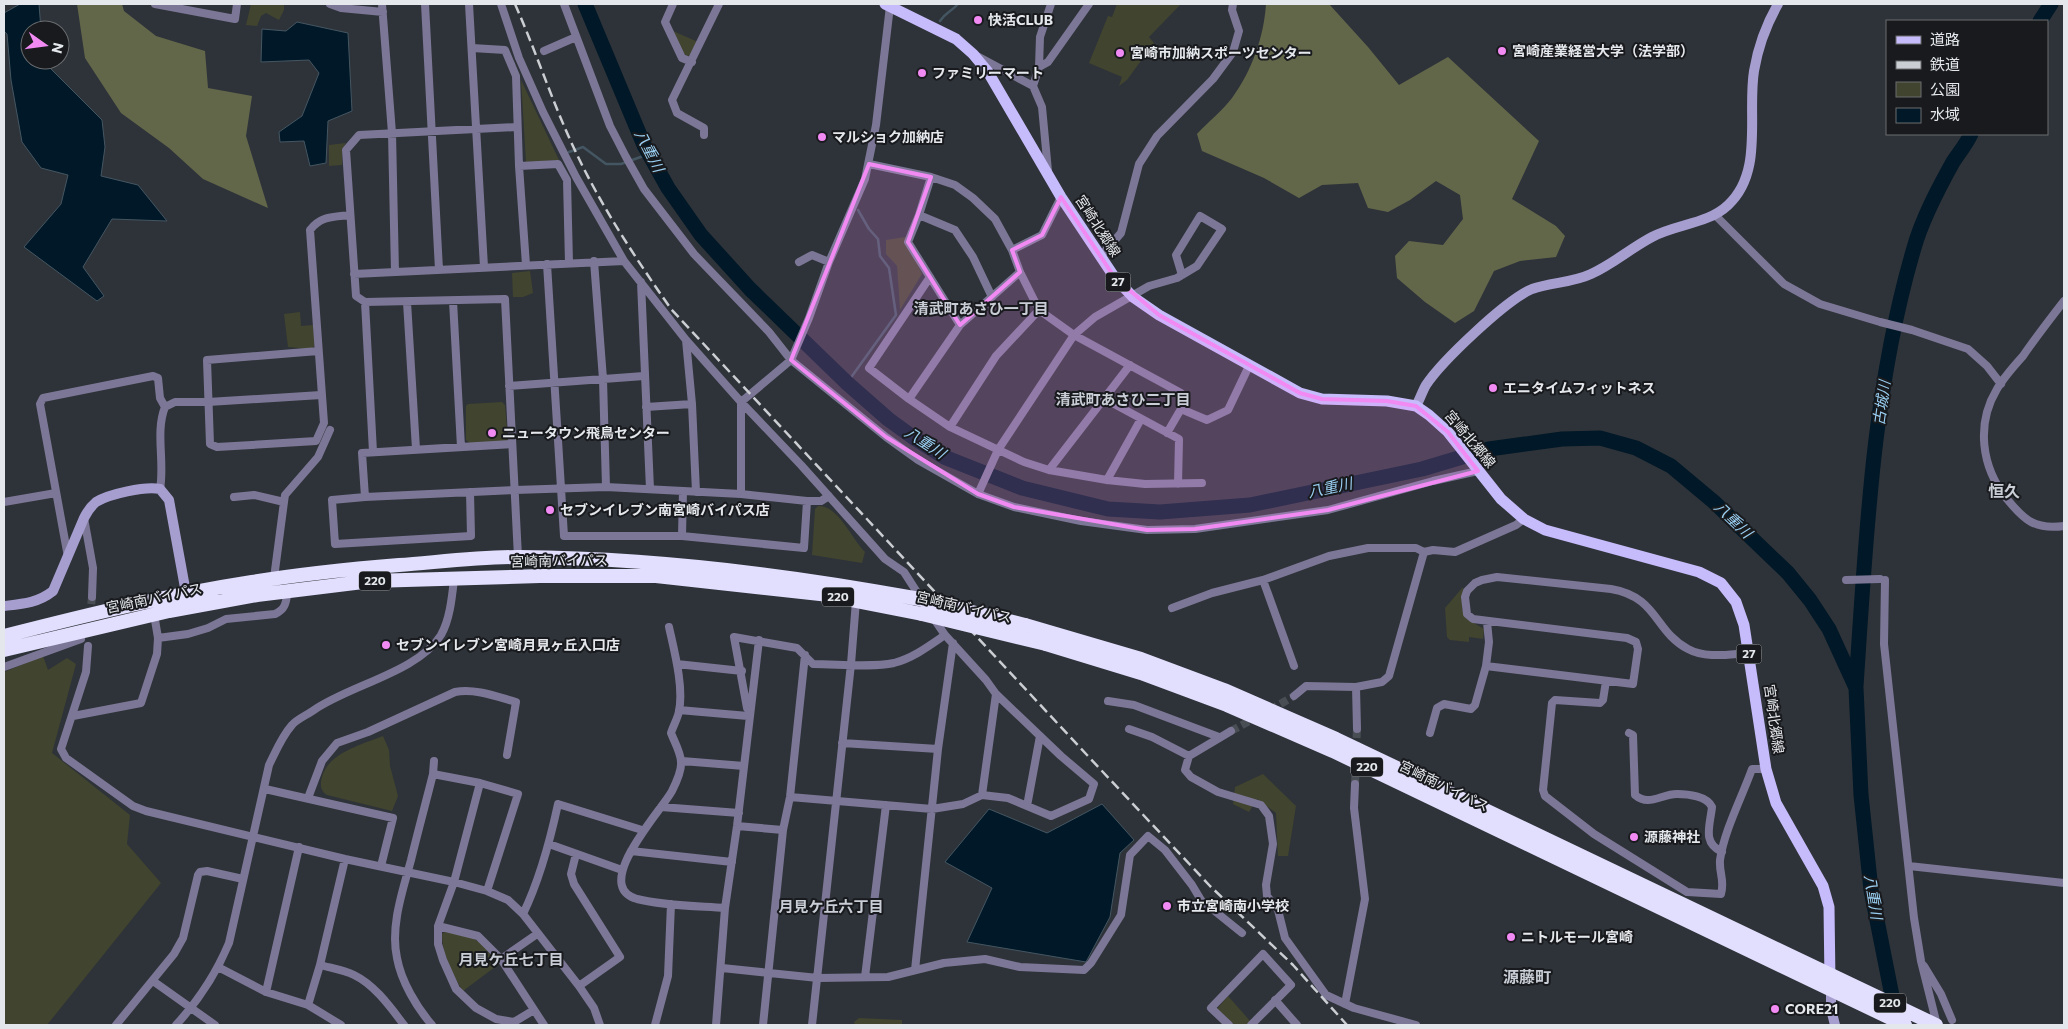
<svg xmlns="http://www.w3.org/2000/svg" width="2068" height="1029" font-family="Commissioner,'Noto Sans JP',sans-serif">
  <rect width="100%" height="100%" fill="#2e3339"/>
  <!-- green -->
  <path fill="#41442e" d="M251,4H284V10L279,20L266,13L261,16L257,26L246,25Z
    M1117,4H1181L1149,37L1154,43L1127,80L1119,86L1122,77L1089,63L1108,16L1112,17Z
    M673,31L698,42L692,55L687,56L681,51Z
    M521,80L559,160L526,162Z
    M346,143L342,149V165L329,166V145Z
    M905,237L922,274L900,310L897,266L886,254V240Z
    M530,271L533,293L523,297H513L512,273Z
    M300,312L301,326L313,325L315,346L310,349L288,347L284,314Z
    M502,402L505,405L508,440L505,442L470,443L466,440V406L468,404Z
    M818,506C838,505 851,538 865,552L862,563L812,555L815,509Z
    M1463,587L1462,609L1467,619L1484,629L1483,639L1469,637V642L1450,640L1447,637L1445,608Z
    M43,656L48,670L67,658L76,664L52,753L130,815L127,844L161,883L47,1025H4V672Z
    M383,736L389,750L390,766L398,796L392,811L327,795C320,790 320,785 322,777C328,753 363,744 383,736Z
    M1263,774L1296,806L1288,856H1278L1276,813L1257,799L1249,812L1233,804L1235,787Z
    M446,931C478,939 478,937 499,964L463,991C452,974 442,954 442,934Z
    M1228,996L1251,1022L1247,1025H1233L1217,1011V1009Z
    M859,1018L902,1020V1025H855L854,1022Z"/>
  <!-- forest -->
  <path fill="#63674a" d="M77,4H122L124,11L156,36L205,51L208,88L252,96L246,136L268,208L203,179L169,148L121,113L85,58Z
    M1266,4H1329L1368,47L1399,85L1448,57L1539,141L1512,199L1556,226L1565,236L1556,257L1520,261L1494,271L1474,311L1455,323L1425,302L1397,278L1395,256L1409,241L1443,245L1463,219L1460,195L1436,181L1410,200L1388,212L1368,208L1358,183L1322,185L1299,198L1264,178L1202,151L1197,134C1208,122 1222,111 1232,98C1252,71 1264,36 1266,4Z"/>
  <!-- water -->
  <path fill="#001827" stroke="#445662" d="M20,4H39L41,30H30V60H44L45,63L102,120L105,147L101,176L138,185L167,221L112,219L83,267L104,296L97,301L24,247L61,204L68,175L41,168L22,142L11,80L7,34L4,31V13Z
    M297,22L348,33L352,111L328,121L326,163L310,166L304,141L280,142L279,132L302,116L319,73L309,60L261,62L262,29L286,31Z
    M1102,804L1134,840L1120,853L1110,917L1086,962L967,942L992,888L945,862L989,809L1047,833Z"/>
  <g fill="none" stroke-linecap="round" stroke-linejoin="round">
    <!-- stream -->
    <path stroke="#445662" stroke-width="2.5" d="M940,21C947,11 951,12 958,4
      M569,152L583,147L606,164H621L649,154
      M847,383L896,315L889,268L880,256L878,239L869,229L858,210"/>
    <!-- river -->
    <path stroke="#001827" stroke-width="15" d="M585,4L644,145L668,188L701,235L750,289L847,383L888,419L914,438L944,457L1022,488L1108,509L1160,512L1250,505L1422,469L1489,449L1562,439L1600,438L1636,448L1671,466L1714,502L1788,573L1810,600L1829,629L1856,688L1861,795L1871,890L1896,1016
      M2040,21L2051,4
      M1856,686C1866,540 1872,390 1914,248C1922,219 1938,189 1953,162C1959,153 1967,143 1971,134"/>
    <!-- street-tunnel -->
    <path stroke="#494e54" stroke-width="8" stroke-dasharray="8 4" stroke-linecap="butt" d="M90,616L92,597
      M1270,710L1294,696
      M1231,731L1255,718
      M1356,750L1357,729
      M1355,784L1356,761"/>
    <!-- street -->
    <path stroke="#7c7796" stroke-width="8" d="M155,4L235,19L237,4
      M330,4L341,8L383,12
      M382,4L392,133L395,272
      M425,4L439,270
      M469,4L484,267
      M501,4L519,58L543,112L576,177L624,261L686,340L741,402L801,465L885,559L904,572L922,600
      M564,4L610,126L626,157L644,189L694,254L769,332L791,360L886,437L918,460L978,494L1014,507L1081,521L1147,530L1195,529L1328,510L1433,481L1478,471
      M673,4L665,22L682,58L692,62
      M472,48L505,50L516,76L519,166L526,265
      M544,51L576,37
      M977,56L1033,86L1042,107L1048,171
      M1039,67L1048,62L1089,4
      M1033,86L1039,67L1040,37L1051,4
      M517,127L359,135L346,150L356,296L365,302L505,299L518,557
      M704,135V128L677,113L672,100L719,4
      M869,164L931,177L955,185L973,198L995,219L1012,250L1020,272L1039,310L1074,335L1181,393V409L1167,433
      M519,166L558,164L567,180L569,263
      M931,177L919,215L908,242L960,325
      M919,215L955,230L973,257L992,297
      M1715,215L1784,284L1820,304L1880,322L1912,330L1968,349L1987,366L2001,384
      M1012,250L1042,235L1061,197
      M1100,257L1121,233L1139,164L1157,136L1213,79L1233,52L1239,31L1232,10L1233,4
      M594,261L603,379L606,487
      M799,262L812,255L829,262
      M547,264L564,536H682L804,548L807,501
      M354,274L624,261
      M930,277L869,368L909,399L950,427L1024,462L1049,470L1107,480L1145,484L1202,483
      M641,282L650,489
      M453,301L461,447
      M2064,301C2050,319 2036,337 2023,356C2014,366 2004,377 1997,389C1976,424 1981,467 2007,499C2024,520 2035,530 2064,526
      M365,302L373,452
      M407,302L416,449
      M686,340L692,404L696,492
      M318,351L207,360L210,444L217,447L316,441L324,423L310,230C321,216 333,217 350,215
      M509,386L644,376
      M909,399L960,325L1020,272
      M1105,399L1179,439L1178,484
      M741,402L791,360L809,318L829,262L865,179L876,125L890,6L892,5
      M741,402V494
      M646,407L692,404
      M1181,409L1207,420L1228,410L1249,366
      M950,427L996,356L1039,310
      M1049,470L1130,365
      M1107,480L1141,419
      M160,489C165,462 155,432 165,407L175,402H208L321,395
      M470,492L471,536L335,544L332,500L365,497L515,490L606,487L741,494L807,501H821L829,496
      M978,494L998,450L1074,335L1095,317L1149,286L1177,278L1197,266L1222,229L1200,216L1176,255L1182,275
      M234,497L254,495L284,502L274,578
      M365,497L362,453L512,444
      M4,502L56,493
      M284,502L285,495L318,457L330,430
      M84,518L93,568L92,597
      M682,536L683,491
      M68,557L40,404L43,398L153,376L158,378L160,398L165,407
      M1263,580L1294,666
      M1846,580L1880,579
      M1885,580L1884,644L1914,918L1921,961L1937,1025
      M1172,608L1212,593L1263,580L1329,556L1368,548H1416L1424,552L1433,550L1455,552L1516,525L1524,519
      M1487,622L1489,642L1486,666L1633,684L1638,649L1636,642L1627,638L1473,619L1467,614L1465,597L1467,591L1475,583L1482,580L1497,577L1611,589C1658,597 1654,631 1688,649C1706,659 1730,654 1749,653
      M669,627C674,650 684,687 679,711C678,718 673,726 671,733C674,741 681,753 681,762C682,771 676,783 672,791C662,810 590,886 637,899C665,906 697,906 725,908
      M158,638L188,634L208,628L226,619L275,614C286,609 286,602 288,590
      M88,646L86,672L61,749L66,758L133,806L146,811L345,859L454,882L487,891L508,900L523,914L579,986L594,1008L600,1025
      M677,664L742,671
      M4,667L81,639
      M1606,681L1603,700L1600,703L1555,700L1552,703L1543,790L1545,796L1594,834L1687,892L1721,894C1725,880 1719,874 1720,860C1724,831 1742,797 1752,769H1766
      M1356,687L1357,729
      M1294,696L1306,686L1356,687L1382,682L1389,676L1424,552
      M1108,701L1134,705L1219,737
      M747,708L734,637L797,648L813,664C838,664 871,668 894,663C913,658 929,646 945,635
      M679,710L748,716
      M73,716L141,703L157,654L158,638L154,614
      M1129,729L1152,737L1189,756
      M1231,731L1189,756L1185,770L1191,777L1218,792L1261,805L1269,816L1273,844L1266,885L1267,896L1278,910L1285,938L1326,995L1354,1008L1416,1025
      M1430,733L1437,708L1444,704L1471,709L1475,705L1486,666
      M1629,733L1633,735L1635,795C1649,807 1661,794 1677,794C1688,794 1707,796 1712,807C1710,826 1702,843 1722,852
      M842,743L938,749
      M682,761L744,766
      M433,774L480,783L518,794L487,891
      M480,783L454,882L438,926V944L443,960L456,989L476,1008L496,1019L514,1022L534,1010
      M265,789L393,818L381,866
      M982,795L996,694
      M790,797L932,809L963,804L982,795L1008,798L1051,816L1089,799L1094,784L1061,756L996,694L986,680L945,635L932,616
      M308,798L322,761L337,743L368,732L455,692C475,688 498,697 516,702L507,755
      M1027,806L1040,736
      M661,807L739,813
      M737,826L783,830
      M549,844L622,870
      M631,851L732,862
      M576,854L571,874L574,884L620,957L579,986
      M1909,866L2064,883
      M523,914C540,879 550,841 558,804L642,830
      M438,926L478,936L501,959
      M537,934L501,959L544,1025
      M320,965C331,968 344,970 354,975C375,985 391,1008 404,1025
      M1924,966L1941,994L1952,1020
      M218,967L266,992L308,1005L341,1025
      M722,968L818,978L888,977L944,963L985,959L1020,967L1084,970L1091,963L1121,915L1130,855L1148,836L1165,850L1192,885L1201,900L1242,933
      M915,970L938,749L953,643
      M865,977L886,805
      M153,981L215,1025
      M266,992L299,847
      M1275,1000L1297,1025
      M1345,1004L1365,899L1354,808L1355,784
      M308,1005L320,965L345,859
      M116,1025L174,954L183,938L198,875L200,872L207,871L243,879
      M176,1025C198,1001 216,974 229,943L269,765C276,751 282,736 292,725C297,719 307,715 314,710C350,685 418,672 441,635C450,619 452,597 454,579
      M432,1025C417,1008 401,981 397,958C390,926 403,890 411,860C418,831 426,802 433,774L434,761
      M655,1025L668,976L671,904
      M716,1025L725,908L737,826L759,640
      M763,1025L783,830L790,797L805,655
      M812,1025L851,664L856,601
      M1229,1025L1211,1008L1263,954L1291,985L1251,1025"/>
    <!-- secondary -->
    <path stroke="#a69ecf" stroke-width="10" d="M1416,406C1420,399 1422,392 1426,385C1442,361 1506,300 1532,289C1551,282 1572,283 1591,274C1613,264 1631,248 1652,237C1676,224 1708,224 1728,205C1764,172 1747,114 1754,71C1758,47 1766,25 1778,4
      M4,606C22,604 38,603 53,591L84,518C87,512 90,507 96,502C109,494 145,486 160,489L169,500L186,593
      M1831,991V1009L1835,1025"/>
    <!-- primary -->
    <path stroke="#c6bbfb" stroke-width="11" d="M885,4L956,39L973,54L988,72L1061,197L1115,278L1133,297L1159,315L1300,393L1322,399L1387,401L1416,406L1429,415L1448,432L1501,499L1524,519L1545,530L1699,572L1721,583L1736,602L1744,625L1766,769L1776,803L1823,886L1829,907L1830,982"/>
    <!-- highway -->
    <path stroke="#e2defd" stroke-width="14" d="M1025,625L1141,659L1224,690L1336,739L1936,1025
      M4,636C86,615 168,595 252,582C301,574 350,569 399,565C439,562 479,557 519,557C652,558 784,574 914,598
      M1046,644L1141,673L1227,705L1333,751L1905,1025
      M4,650L169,611L257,595L371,581L540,576H656L820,594L922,614"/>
    <!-- rail -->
    <path stroke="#cbced2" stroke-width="2.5" stroke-dasharray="10 5" stroke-linecap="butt" d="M515,4C534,47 549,92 568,135C595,197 632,253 671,309L1087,755L1210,886L1293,965L1347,1025"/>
    <!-- highway-bridge -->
    <path stroke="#e2defd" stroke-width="14" d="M914,598L1025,625
      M922,614L1046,644"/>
  </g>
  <!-- marked area -->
  <path fill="#f28af3" fill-opacity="0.2" stroke="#f28af3" stroke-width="4" stroke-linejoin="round" d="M869,164L931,177L908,242L960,325L1020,272L1012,250L1042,235L1061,197L1115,278L1159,315L1300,393L1322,399L1387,401L1416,406L1448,432L1478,471L1328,510L1195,529L1147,530L1014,507L978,494L886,437L791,360Z"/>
  <!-- markers -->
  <g fill="#f28af3" stroke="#181a1d" stroke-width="2">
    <circle cx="978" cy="20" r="5"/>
    <circle cx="1502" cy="51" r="5"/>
    <circle cx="1120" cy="53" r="5"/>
    <circle cx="922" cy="73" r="5"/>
    <circle cx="822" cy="137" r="5"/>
    <circle cx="1493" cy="388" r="5"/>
    <circle cx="492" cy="433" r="5"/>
    <circle cx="550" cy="510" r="5"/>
    <circle cx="386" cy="645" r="5"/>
    <circle cx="1634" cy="837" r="5"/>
    <circle cx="1167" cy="906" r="5"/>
    <circle cx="1511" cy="937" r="5"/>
    <circle cx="1775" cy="1009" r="5"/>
  </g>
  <g text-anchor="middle" stroke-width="4" stroke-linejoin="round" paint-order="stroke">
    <!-- shield labels -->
    <g fill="#181a1d" stroke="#a7aaad" stroke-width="1">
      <rect x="1105.5" y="272.5" width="25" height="19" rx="4"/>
      <rect x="359" y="571.5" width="32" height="19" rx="4"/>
      <rect x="822" y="587.5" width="32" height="19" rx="4"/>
      <rect x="1736.5" y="644.5" width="25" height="19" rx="4"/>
      <rect x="1351" y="757.5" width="32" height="19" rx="4"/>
      <rect x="1874" y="993.5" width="32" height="19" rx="4"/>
    </g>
    <g font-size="12" font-weight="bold" fill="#e4e7eb">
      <text x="1118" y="286">27</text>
      <text x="375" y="585">220</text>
      <text x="838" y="601">220</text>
      <text x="1749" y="658">27</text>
      <text x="1367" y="771">220</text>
      <text x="1890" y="1007">220</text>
    </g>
    <!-- poi labels -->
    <g font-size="14" font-weight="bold" fill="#e4e7eb" stroke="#181a1d" text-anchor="start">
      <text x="988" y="25">快活CLUB</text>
      <text x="1512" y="56">宮崎産業経営大学（法学部）</text>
      <text x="1130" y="58">宮崎市加納スポーツセンター</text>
      <text x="932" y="78">ファミリーマート</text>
      <text x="832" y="142">マルショク加納店</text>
      <text x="1503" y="393">エニタイムフィットネス</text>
      <text x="502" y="438">ニュータウン飛鳥センター</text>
      <text x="560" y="515">セブンイレブン南宮崎バイパス店</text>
      <text x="396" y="650">セブンイレブン宮崎月見ヶ丘入口店</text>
      <text x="1644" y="842">源藤神社</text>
      <text x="1177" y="911">市立宮崎南小学校</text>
      <text x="1521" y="942">ニトルモール宮崎</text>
      <text x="1785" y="1014">CORE21</text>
    </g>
    <!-- street labels -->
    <g font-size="14" fill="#e4e7eb" stroke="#181a1d">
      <text transform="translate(1098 226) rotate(57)" y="5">宮崎北郷線</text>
      <text transform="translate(1470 439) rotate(50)" y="5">宮崎北郷線</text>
      <text transform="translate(559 561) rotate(-1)" y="5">宮崎南バイパス</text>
      <text transform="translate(154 598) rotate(-12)" y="5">宮崎南バイパス</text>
      <text transform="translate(964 607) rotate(13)" y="5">宮崎南バイパス</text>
      <text transform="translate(1774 719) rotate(82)" y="5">宮崎北郷線</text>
      <text transform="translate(1444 786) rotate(26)" y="5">宮崎南バイパス</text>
    </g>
    <!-- water labels -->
    <g font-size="15" font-style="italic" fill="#99cef1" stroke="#181a1d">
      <text transform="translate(649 151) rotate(63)" y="5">八重川</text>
      <text transform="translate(1882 403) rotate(-82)" y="5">古城川</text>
      <text transform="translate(925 443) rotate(33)" y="5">八重川</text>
      <text transform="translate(1330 488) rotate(-12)" y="5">八重川</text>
      <text transform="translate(1733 520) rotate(44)" y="5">八重川</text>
      <text transform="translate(1873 897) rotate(81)" y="5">八重川</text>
    </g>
    <!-- neighbourhood labels -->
    <g font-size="15" font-weight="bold" fill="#c9ced6" stroke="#181a1d">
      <text x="981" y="314">清武町あさひ一丁目</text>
      <text x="1123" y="405">清武町あさひ二丁目</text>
      <text x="831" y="912">月見ケ丘六丁目</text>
      <text x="511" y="965">月見ケ丘七丁目</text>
    </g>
    <!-- quarter labels -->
    <g font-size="16" font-weight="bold" fill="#c9ced6" stroke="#181a1d">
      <text x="2004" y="497">恒久</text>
      <text x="1527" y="983">源藤町</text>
    </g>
  </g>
  <!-- border -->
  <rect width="2068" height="1029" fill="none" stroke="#e4e7eb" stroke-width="10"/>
  <!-- legend -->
  <rect x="1886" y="20" width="162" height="115" fill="#181a1d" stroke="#6a6c6f"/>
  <rect x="1896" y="36" width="25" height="8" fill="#c6bbfb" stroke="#6a6c6f"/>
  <text x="1930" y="45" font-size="15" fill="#e4e7eb">道路</text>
  <rect x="1896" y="61" width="25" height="8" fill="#cbced2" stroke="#6a6c6f"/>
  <text x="1930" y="70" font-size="15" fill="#e4e7eb">鉄道</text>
  <rect x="1896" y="82" width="25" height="15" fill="#41442e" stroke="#6a6c6f"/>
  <text x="1930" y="95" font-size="15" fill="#e4e7eb">公園</text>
  <rect x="1896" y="108" width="25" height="15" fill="#001827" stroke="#6a6c6f"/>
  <text x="1930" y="120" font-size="15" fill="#e4e7eb">水域</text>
  <!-- north arrow -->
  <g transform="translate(45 45) rotate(104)"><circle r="24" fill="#181a1d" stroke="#6a6c6f"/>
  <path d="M0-4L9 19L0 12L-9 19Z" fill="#f28af3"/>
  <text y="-8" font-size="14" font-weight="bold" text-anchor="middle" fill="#e4e7eb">N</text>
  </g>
</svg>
